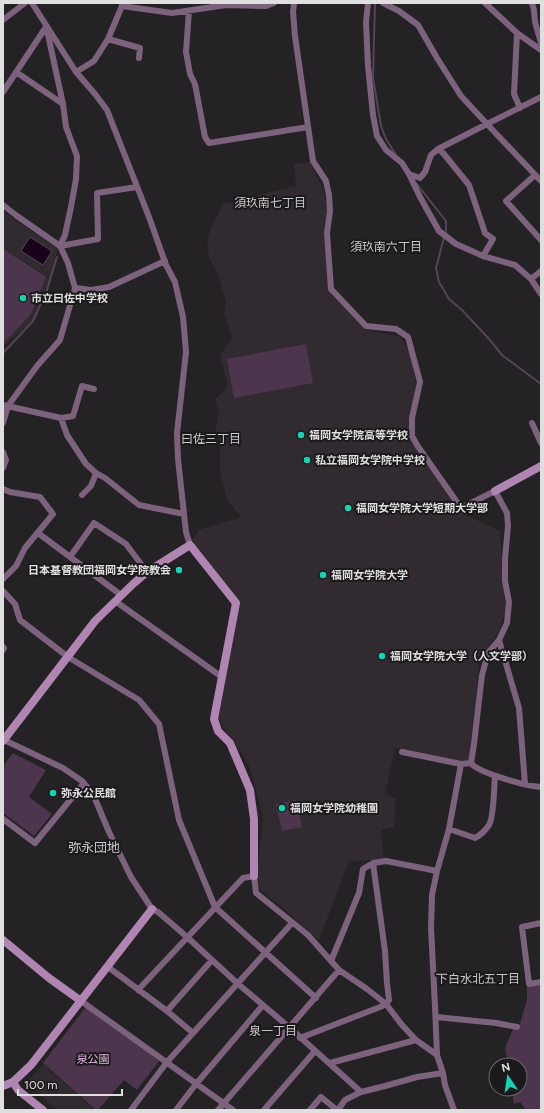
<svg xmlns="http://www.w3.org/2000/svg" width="544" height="1113" font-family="Figtree,'Noto Sans JP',sans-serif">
  <rect width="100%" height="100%" fill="#242224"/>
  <!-- built -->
  <path fill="#312b31" d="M310,162L324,191L327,210L324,230L329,290L366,330L400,337L409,348L416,382L409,429L411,442L451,498L468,516L500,531L503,587L506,607L500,629L479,662L471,757L464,762L395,748L385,793L396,799L394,827L381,830L384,860L349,861L319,940L258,887L257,877L263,816L250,768L236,744L218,721L239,601L192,540L199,530L241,517L227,499L220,471V438L215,433L219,413L215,399L228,387L220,356L232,338L224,313L226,302L217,271L209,258L207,239L213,224L223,204L296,186L294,164Z
    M3,210L13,219L58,248L51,276L33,320L3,347Z
    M43,1064L94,1110H57L27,1082Z"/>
  <!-- green -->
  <path fill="#4c354d" d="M3,249L46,277L31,314L3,344Z
    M306,344L313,383L234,398L227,359Z
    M13,753L46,770L29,797L52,814L34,836L3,813V766Z
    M296,800L302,827L282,831L276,804Z
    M541,985V1110H526L520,1102L514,1104L512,1089H520V1065H508L505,1048L515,1024H520L527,999V986Z
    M85,1008H88L159,1061L137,1090L124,1080L98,1110H96L43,1063Z"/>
  <!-- water -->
  <path fill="#180219" stroke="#544455" d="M30,237L52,251L43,265L21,251Z"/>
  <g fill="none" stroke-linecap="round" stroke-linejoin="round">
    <!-- stream -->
    <path stroke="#544455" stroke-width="2" d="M375,3L373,78L381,126L386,139L396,155
      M416,183L446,221V230L436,268L439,282L449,299L462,310L489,339L502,355L541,384
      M3,353L33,321L46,293L57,257"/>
    <!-- street -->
    <path stroke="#7c627d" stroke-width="6" d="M32,3L76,72L95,94L107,110L149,217L166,265L175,282L183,317L186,352L177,433L178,459L186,532L190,545
      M122,3V6L172,13L226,5L266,6L274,3
      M294,3L293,12L295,36L313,161L326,181L329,195L330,211L327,233L331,289L366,326L396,329L408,337L420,382L412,418V436L417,445L461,508L495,491L507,513L508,526L505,559V581L509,602L507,623L499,640L488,653L482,675L474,744L471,763
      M368,3L366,22L368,66L373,115L377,136L386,150L402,163L409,174L420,197L439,231L456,244L483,256L515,265L531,279L541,294
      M383,3L399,11L418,25L437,58L461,96L487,124L541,97
      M485,3L517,33L541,50
      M532,3L534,10L535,22L541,43
      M122,6L108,39L140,48L139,58
      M189,11L186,52L190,74L195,84L205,137L209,143L308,127
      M3,20L25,3
      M47,30L63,104L66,127L77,156L76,179L71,207L65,235L60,246
      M517,33L514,94L520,108
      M16,72L63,104
      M76,72L94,61L108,39
      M3,92L46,27
      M438,149L443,153L469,185L485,233L493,239L483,256
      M409,174L420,178L425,172L431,155L438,149L487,124L541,181
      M535,175L506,201L541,240
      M3,205L17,216L60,246L68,263L75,288L60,340L37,366L8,406L3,423
      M60,246L98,239L97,193L137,187
      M531,279L541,271
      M75,288L91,290L109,287L165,261
      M3,405L61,418L73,416L82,386L94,389
      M61,418L67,435L86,464L96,473L105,478L139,505L184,514
      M532,423L541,443
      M3,452L6,460L3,468
      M3,489L10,492L40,497L53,514L25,548L16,566L3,579
      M82,495L91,486L96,473
      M38,533L121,595
      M70,557L94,523L126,544L147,572
      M3,591L15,604L20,620L68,657L139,700L159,724L179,820L215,907L316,998
      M115,601L222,677
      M499,640L519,708L525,784
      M3,647L4,648L3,650
      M4,740L63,768L82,781L93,794L109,832L131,877L152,909L158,912L187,937L237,983L290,1028L361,1092L385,1086L417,1077L443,1073L445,1085L454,1110
      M402,752L461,764L471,763C478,773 527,786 541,787
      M3,819L35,843L84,783
      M449,829L475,838C481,835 485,831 489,825C494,817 494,787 495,776
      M541,923L522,927L529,984L541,982
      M331,961L339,970L367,989L386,1004L402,1025L416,1040L437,1055L443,1073
      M108,967L167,1011L193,1033
      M138,990L243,878L254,876L256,893L308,935L331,961L359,893L363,869L373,863L386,861L437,871
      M81,1001L233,1110
      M167,1011L212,960
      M436,1017L496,1023L517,1027
      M300,1038L380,1007L386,1004L389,1000L387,983L385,951L373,863
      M437,1055L435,1006L431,928L432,895L437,871L449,829L461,764
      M330,1063L416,1040
      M131,1110L167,1062L292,923
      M176,1110L196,1084L263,1005
      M218,1110L339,970
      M264,1110L315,1051
      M310,1110L321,1097L337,1110
      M338,1110L345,1100L361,1092"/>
    <!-- secondary -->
    <path stroke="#b085b1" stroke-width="8" d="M495,491L541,466
      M3,741L95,621L133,584L147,572L190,545L236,603L214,719L218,731L230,743L250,790L254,819V876
      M3,940L49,978L81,1001
      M13,1082L18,1090L43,1110
      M3,1086L13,1082L31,1065L152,909"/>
  </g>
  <!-- markers -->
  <g fill="#13d5b3" stroke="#1b191b" stroke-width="1.5">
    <circle cx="23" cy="298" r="4"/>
    <circle cx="301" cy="435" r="4"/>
    <circle cx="307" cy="460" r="4"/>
    <circle cx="348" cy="508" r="4"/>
    <circle cx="179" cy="570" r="4"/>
    <circle cx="323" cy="575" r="4"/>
    <circle cx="382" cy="656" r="4"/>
    <circle cx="53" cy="793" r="4"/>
    <circle cx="282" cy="808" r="4"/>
  </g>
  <g text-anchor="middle" stroke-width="4" stroke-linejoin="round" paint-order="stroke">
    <!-- poi labels -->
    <g font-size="11" font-weight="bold" fill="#e0dfe0" stroke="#1b191b" text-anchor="start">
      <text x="31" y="302">市立曰佐中学校</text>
      <text x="309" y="439">福岡女学院高等学校</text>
      <text x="315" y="464">私立福岡女学院中学校</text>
      <text x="356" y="512">福岡女学院大学短期大学部</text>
      <text x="171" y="574" text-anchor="end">日本基督教団福岡女学院教会</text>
      <text x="331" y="579">福岡女学院大学</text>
      <text x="390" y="660">福岡女学院大学（人文学部）</text>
      <text x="61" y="797">弥永公民館</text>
      <text x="290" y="812">福岡女学院幼稚園</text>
    </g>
    <!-- park labels -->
    <g font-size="11" fill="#e6b4e7" stroke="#1b191b">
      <text x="93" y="1063">泉公園</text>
    </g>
    <!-- neighbourhood labels -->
    <g font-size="12" fill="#cac7ca" stroke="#1b191b">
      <text x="270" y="207">須玖南七丁目</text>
      <text x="386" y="251">須玖南六丁目</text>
      <text x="211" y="443">曰佐三丁目</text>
      <text x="478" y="983">下白水北五丁目</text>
      <text x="273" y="1035">泉一丁目</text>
    </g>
    <!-- quarter labels -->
    <g font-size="13" fill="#cac7ca" stroke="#1b191b">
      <text x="94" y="852">弥永団地</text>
    </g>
  </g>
  <!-- border -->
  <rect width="544" height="1113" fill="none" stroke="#e0dfe0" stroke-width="8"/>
  <!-- north arrow -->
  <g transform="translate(508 1077) rotate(347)"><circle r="19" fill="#1b191b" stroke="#6a686a"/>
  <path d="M0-3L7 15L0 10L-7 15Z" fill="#13d5b3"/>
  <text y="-6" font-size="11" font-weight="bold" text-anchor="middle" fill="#e0dfe0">N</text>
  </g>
  <!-- scale -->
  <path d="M18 1089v6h104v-6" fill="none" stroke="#e0dfe0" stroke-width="2"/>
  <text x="24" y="1089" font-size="12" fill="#e0dfe0" stroke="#1b191b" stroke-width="3" paint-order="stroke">100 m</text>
</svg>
